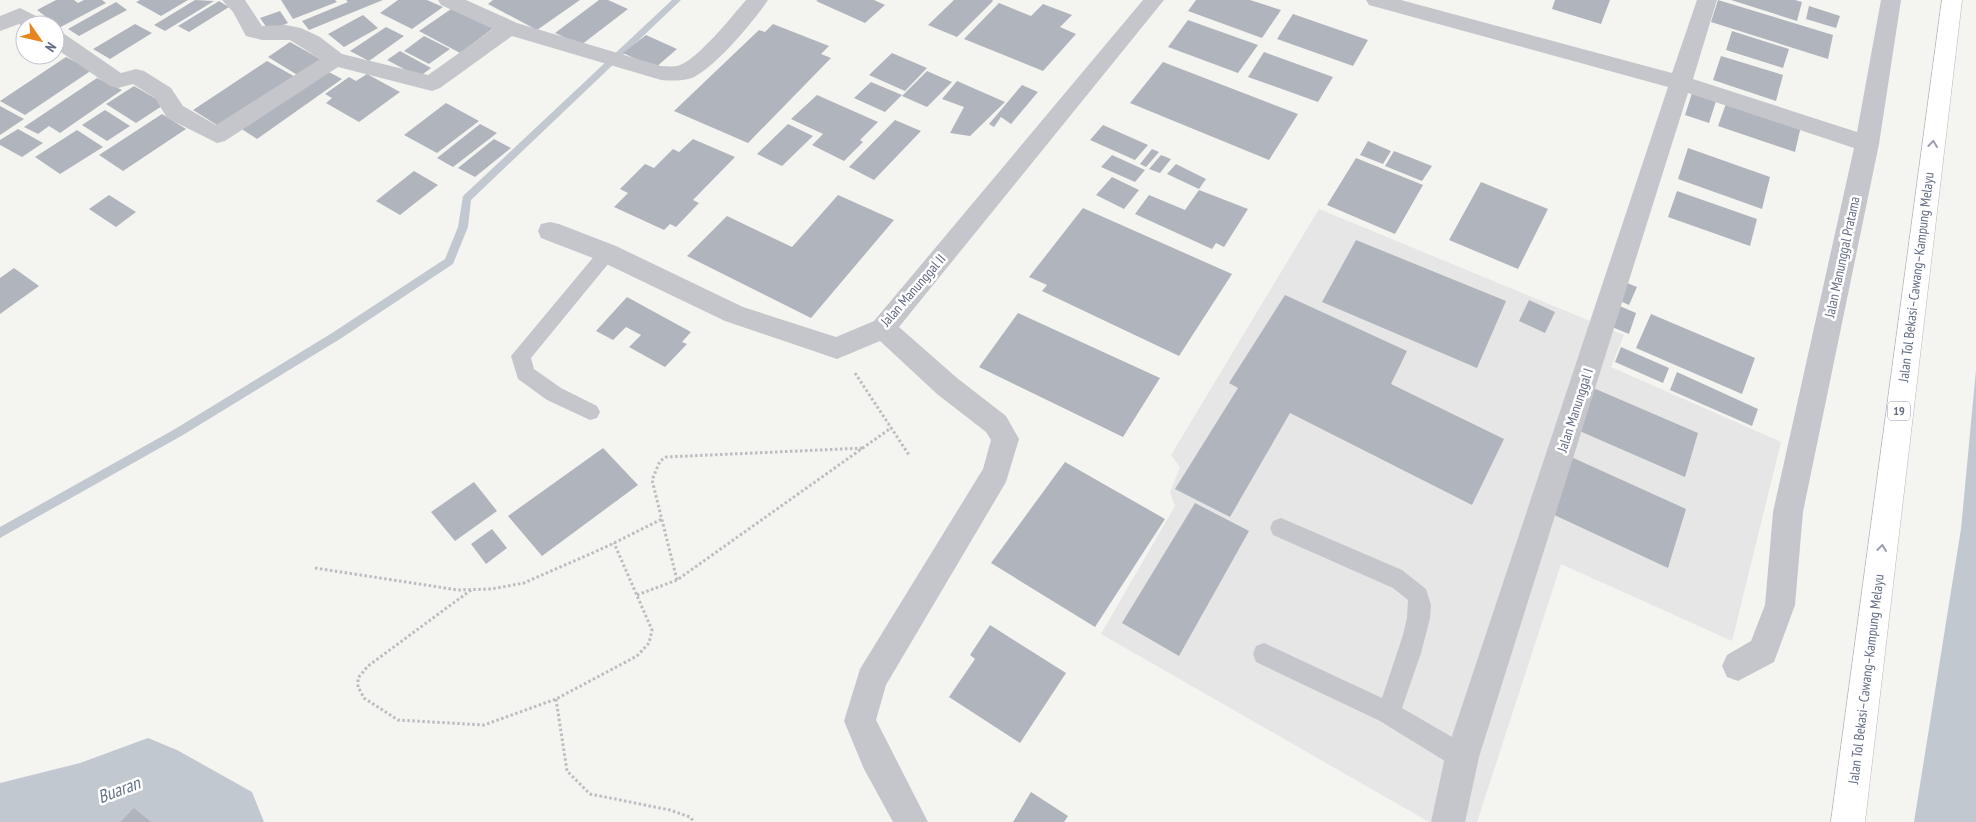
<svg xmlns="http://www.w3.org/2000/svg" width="1976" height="822" font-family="'PT Sans Narrow',sans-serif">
  <rect width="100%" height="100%" fill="#f4f5f1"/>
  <!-- built -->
  <path fill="#e5e6e5" d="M1319,209L1624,335L1611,367L1781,442L1732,641L1561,564L1477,822H1429L1101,634L1175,506L1170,492L1180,467L1171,455Z
    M139,803L171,822H85Z"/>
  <!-- water -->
  <path fill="#c2c8d0" d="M1976,370V822H1914L1961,529Z"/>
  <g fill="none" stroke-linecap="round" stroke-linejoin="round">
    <!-- stream -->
    <path fill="#c2c8d0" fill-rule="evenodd" d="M672,0H681L471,200L468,227L453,264L340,339L183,435L0,538V527L175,429L332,333L445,259L458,227L463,196Z"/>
    <!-- river -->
    <path fill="#c2c8d0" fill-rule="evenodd" d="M148,738L177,750L252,792L264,822H0V783L80,763Z"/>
  </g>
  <!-- building -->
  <path fill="#b0b4bc" d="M56,0H74L78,3L84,0H102L106,3L55,30V25H49L44,21L49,19L37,10Z
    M140,0H188L161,16L136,2Z
    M195,0L214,1L165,31L154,25Z
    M281,0H335L337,2L293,19Z
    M346,0H383L309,30L302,21L348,2Z
    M398,0H427L443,7L412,29L380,13Z
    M493,0H580L537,30L488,4Z
    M599,0H608L628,9L581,45L555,33Z
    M818,0H874L885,5L865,23L816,1Z
    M954,0H992L993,1L957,37L928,25Z
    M1196,0H1250L1281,10L1262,38L1188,11Z
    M1555,0H1610L1601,24L1552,9Z
    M1718,0L1833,35L1828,59L1711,22Z
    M1731,0H1795L1802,2L1797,21Z
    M219,1L229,7L189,32L178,26Z
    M116,2L127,10L79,36L68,29Z
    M999,3L1031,16L1043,4L1072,15L1060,27L1076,34L1043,71L964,39Z
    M1809,6L1840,16L1836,28L1806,19Z
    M454,7L495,27L460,53L419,31Z
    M280,11L288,23L269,31L260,18Z
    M1293,14L1368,40L1353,66L1277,39Z
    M363,15L378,28L344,47L328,34Z
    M1188,20L1258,45L1238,73L1168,47Z
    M135,24L152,33L110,59L93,49Z
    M773,24L829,46L821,54L831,58L748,143L674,111L759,30L765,32Z
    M386,27L404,36L369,61L350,51Z
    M1732,31L1789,49L1783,68L1726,50Z
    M646,35L677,49L655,68L623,53Z
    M424,36L450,49L429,64L404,51Z
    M290,42L322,60L299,76L268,57Z
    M400,51L431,68L419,77L387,60Z
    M1264,52L1333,77L1318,102L1248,77Z
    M892,53L927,68L905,91L869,75Z
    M1721,56L1783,75L1776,101L1713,80Z
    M66,57L92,70L25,115L0,101Z
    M267,61L299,79L225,130L193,110Z
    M1163,62L1298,114L1269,160L1130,103Z
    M325,70L342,79L257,139L240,128Z
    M927,71L952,82L927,107L902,96Z
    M367,74L400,92L359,122L326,103L332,98L325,94L349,77L356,81Z
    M97,78L122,90L60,133L49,126L38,134L24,127Z
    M957,81L1005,102L970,136L950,133L964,107L942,99Z
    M871,82L902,95L885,112L854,98Z
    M1022,85L1038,92L1011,124L1001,117L994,127L989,124Z
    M134,86L165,104L136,123L106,104Z
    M1692,93L1716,101L1709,123L1685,115Z
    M817,95L878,122L860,140L863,142L844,161L812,145L823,134L791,119Z
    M1727,101L1801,126L1795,152L1718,126Z
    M446,103L479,121L437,153L404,135Z
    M0,106L24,119L0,135Z
    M105,110L130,126L107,141L82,125Z
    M162,114L186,129L123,171L99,155Z
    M895,120L921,131L874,180L849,167Z
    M480,124L497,133L453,167L437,158Z
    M788,124L813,136L782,166L757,154Z
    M1103,125L1148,145L1135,160L1090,140Z
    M18,129L43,143L22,157L0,145V140Z
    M77,130L103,147L60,174L35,157Z
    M494,139L511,148L475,177L458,168Z
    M693,139L735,157L693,200L699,203L676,227L670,224L664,230L614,207L628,193L620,189L645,164L654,168L673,149L679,152Z
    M1368,141L1391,151L1383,164L1360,155Z
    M1688,148L1770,177L1762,209L1678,179Z
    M1152,149L1159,152L1146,167L1140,164Z
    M1394,151L1432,166L1422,181L1385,166Z
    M1112,155L1145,170L1135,182L1101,167Z
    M1161,155L1171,159L1160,173L1149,169Z
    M1356,158L1423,185L1395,234L1327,205Z
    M1176,164L1206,179L1199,189L1167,174Z
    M414,171L438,185L400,215L376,201Z
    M1112,177L1139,190L1124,209L1096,195Z
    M1481,182L1548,209L1518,269L1449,240Z
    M1199,190L1248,209L1224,247L1216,243L1212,249L1135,214L1149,195L1185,210Z
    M1677,191L1757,219L1750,246L1668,217Z
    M109,195L136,212L116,227L89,209Z
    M838,195L894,220L811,318L687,256L727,216L792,247Z
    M1083,208L1232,274L1179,356L1042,291L1047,285L1029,277Z
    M1356,240L1506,301L1477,368L1322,302Z
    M14,268L39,286L0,314V278Z
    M1622,281L1637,287L1629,305L1616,299Z
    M1285,295L1407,351L1391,384L1504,439L1472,505L1290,413L1230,517L1175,489L1238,388L1229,383Z
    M627,297L691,332L682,342L687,344L665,367L629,347L641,335L626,327L613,340L596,331Z
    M1529,300L1555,312L1545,333L1519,321Z
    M1615,304L1636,313L1629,334L1607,325Z
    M1018,313L1160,378L1123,437L979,367Z
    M1651,314L1755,358L1742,394L1636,348Z
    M1621,347L1669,368L1663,383L1615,362Z
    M1677,372L1758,409L1752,426L1670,390Z
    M1591,387L1698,433L1685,477L1575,429Z
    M603,448L638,485L542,556L508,516Z
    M1569,456L1686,509L1668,568L1548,512Z
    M1065,462L1165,519L1095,627L991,563Z
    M474,482L497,511L455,541L431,512Z
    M1195,503L1249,531L1179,656L1122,623Z
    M492,529L507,548L486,564L471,544Z
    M990,625L1066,673L1020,743L949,697L975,659L970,655Z
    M1031,792L1068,816L1064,822H1013Z
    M134,808L151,822H120Z"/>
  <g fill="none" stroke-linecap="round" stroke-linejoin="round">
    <!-- motorway casing -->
    <g stroke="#b7b8bc" stroke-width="1">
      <path id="motorway" d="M1942,0H1962L1865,822H1831Z"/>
    </g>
    <!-- path -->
    <path stroke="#bcbdc0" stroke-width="3" stroke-dasharray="2.5 2.5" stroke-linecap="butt" d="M855,373L909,455
      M315,568L458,590L491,589L524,583L608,546L662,519
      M677,580L652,480L660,461L666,457L864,448
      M471,590L368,666L358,678V687L364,698L398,720L484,725L556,699L637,656L649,643L652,630L614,543
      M637,595L677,580L891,428
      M556,699L567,771L590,794L670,810L690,817L694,822"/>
    <!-- service -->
    <path fill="#c5c6cb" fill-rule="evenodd" d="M607,246L613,248L616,253L613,258L531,358L534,369L561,388L597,406L600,412L597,418L590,420L547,400L518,379L511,356L601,248Z
      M1281,518L1402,570L1426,589L1431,605L1430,618L1421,653L1402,708L1471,748L1474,757L1471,766L1462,769L1453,766L1380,721L1256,662L1253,654L1256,646L1264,643L1382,698L1403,635L1407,618L1408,600L1393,588L1273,535L1270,528L1273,521Z"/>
    <!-- minor -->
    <path fill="#c5c6cb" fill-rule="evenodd" d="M222,0H245L262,26L286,25L301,28L320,37L342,54L428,75L493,29L441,5L438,0H466L517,23L661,66C666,66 672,67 677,66C696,62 733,15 746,0H768C755,20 714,69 692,78C682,81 672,81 661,80L512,36L440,88L432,91L338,67L225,141L217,143L167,118L155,98L133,84L118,88L110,86L55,48V31L63,33L121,73L136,69L144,71L171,88L183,106L216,125L320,59L290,40H262L246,36L233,12Z
      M1143,0H1164L899,327L957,378L1006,416L1019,439L1006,482L886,685L876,720L928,822H893L864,769L844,721L860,669L983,469L991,440L986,432L937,394L880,341L837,359L725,321L598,260L541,238L538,231L541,224L550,222L559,224L616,246L743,307L836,337L874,321Z
      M1366,0H1401L1672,73L1697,0H1717L1693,79L1857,132L1881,0H1901L1879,144L1803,512L1795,605L1774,662L1738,681L1727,677L1722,666L1727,655L1751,641L1765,605L1773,512L1854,148L1688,93L1479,757L1465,822H1431L1445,757L1668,87L1369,5Z
      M20,8L44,20L47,25H25V28L19,24L0,31V16Z"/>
    <!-- motorway -->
    <use href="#motorway" fill="#fff" fill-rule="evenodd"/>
  </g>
  <!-- one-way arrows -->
  <defs><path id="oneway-chevron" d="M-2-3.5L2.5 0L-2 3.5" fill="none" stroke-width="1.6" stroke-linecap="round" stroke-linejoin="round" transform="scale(1.25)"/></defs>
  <g stroke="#9a9fae">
    <use href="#oneway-chevron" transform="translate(1933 144) rotate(-83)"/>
    <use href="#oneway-chevron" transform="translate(1882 548) rotate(-83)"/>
  </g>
  <g text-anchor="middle" stroke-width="5" stroke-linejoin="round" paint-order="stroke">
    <!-- shield labels -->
    <rect fill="#fff" stroke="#9298a8" stroke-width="1" x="1888" y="401.5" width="22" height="19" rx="4"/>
    <g font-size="12" font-weight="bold" fill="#636c83">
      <text x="1899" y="415">19</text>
    </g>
    <!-- street labels -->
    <g font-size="14" fill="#636c83" stroke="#fff">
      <text transform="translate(1842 257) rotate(-78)" y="5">Jalan Manunggal Pratama</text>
      <text transform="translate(1916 277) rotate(-83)" y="5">Jalan Tol Bekasi–Cawang–Kampung Melayu</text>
      <text transform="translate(913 290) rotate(-49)" y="5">Jalan Manunggal II</text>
      <text transform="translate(1575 410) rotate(-72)" y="5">Jalan Manunggal I</text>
      <text transform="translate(1866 679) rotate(-83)" y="5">Jalan Tol Bekasi–Cawang–Kampung Melayu</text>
    </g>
    <!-- near-water labels -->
    <g font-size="18" font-style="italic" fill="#637487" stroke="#fff">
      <text transform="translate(119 790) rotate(-21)" y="6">Buaran</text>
    </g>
  </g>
  <!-- north arrow -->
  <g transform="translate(40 40) rotate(124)"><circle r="24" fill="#ffffff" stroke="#c1c4cd"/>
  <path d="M0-4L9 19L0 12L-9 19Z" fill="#e7861f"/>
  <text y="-8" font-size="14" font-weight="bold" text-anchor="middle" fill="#636c83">N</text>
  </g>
</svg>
